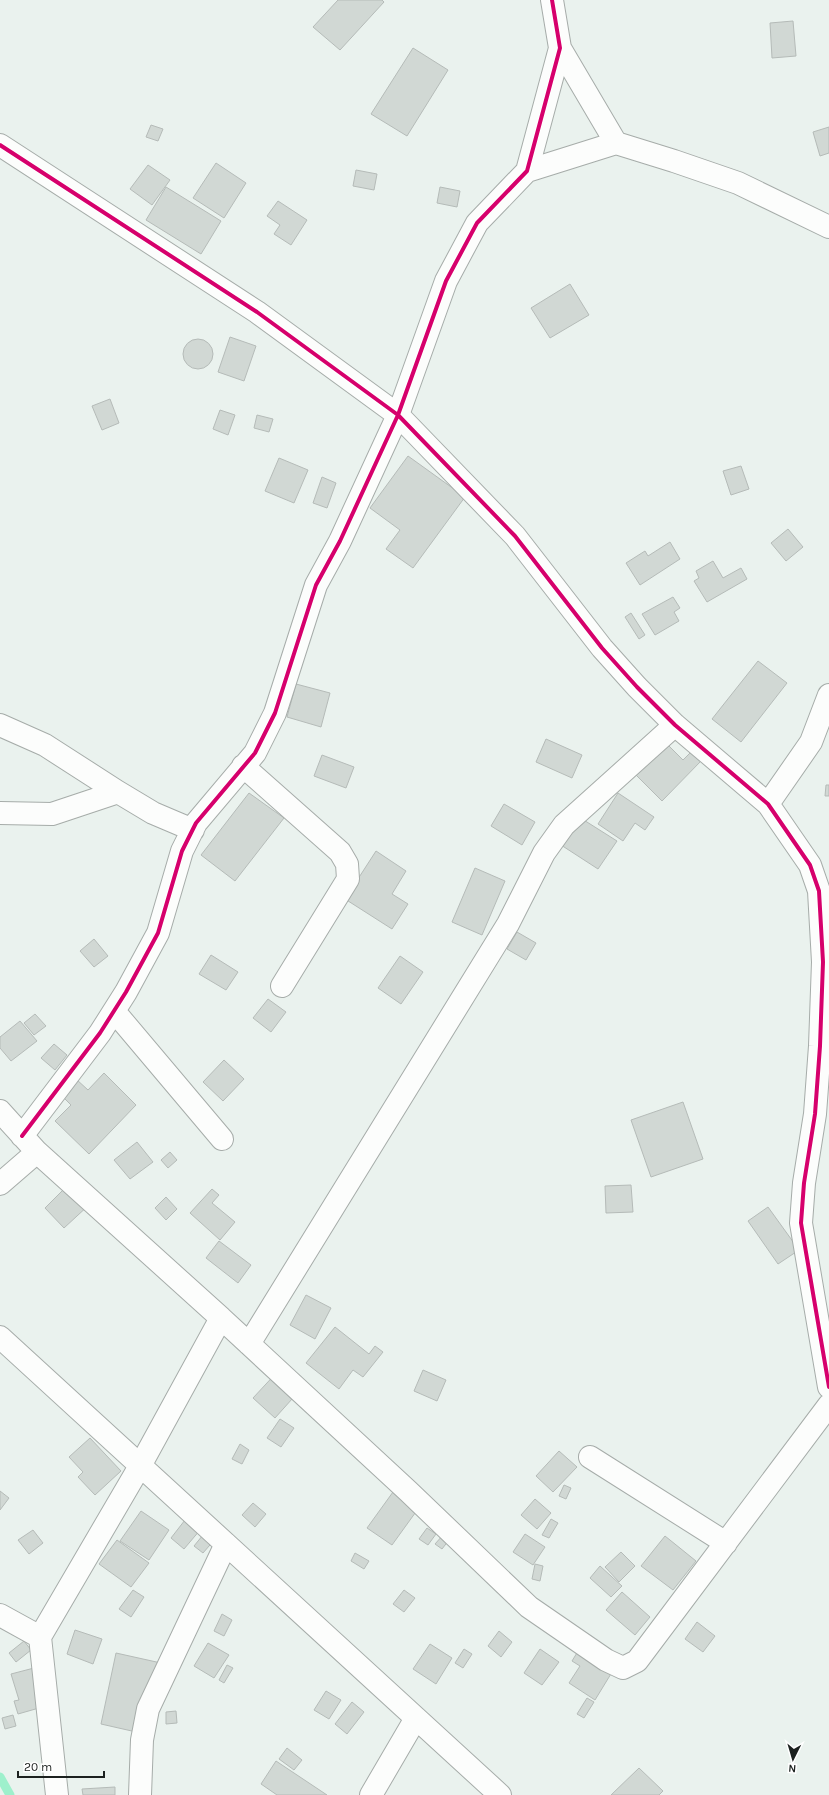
<svg xmlns="http://www.w3.org/2000/svg" width="829" height="1795" font-family="Karla,sans-serif">
  <rect width="100%" height="100%" fill="#eaf2ee"/>
  <g fill="none" stroke-linecap="round" stroke-linejoin="round">
    <!-- stream -->
    <path stroke="#9ef0cc" stroke-width="9" d="M0,1777L10,1795"/>
  </g>
  <!-- building -->
  <path fill="#d1d8d4" stroke="#b5bbb8" d="M338,0H382L384,2L340,50L313,27Z
    M793,21L796,56L772,58L770,23Z
    M413,48L448,70L407,136L371,114Z
    M151,125L163,129L158,141L146,137Z
    M829,127V153L820,156L813,132Z
    M216,163L246,183L224,218L193,198Z
    M148,165L170,180L152,205L130,189Z
    M356,170L377,174L374,190L353,186Z
    M166,187L221,221L201,254L146,220Z
    M440,187L460,191L457,207L437,203Z
    M278,201L307,220L291,245L274,234L280,225L267,216Z
    M570,284L589,315L550,338L531,308Z
    M230,337L256,346L244,381L218,372Z
    M183 354a15 15 0 1 1 30 0a15 15 0 1 1-30 0Z
    M110,399L119,423L102,430L92,406Z
    M220,410L235,415L228,435L213,429Z
    M257,415L273,419L269,432L254,428Z
    M408,456L465,497L413,568L386,549L400,530L370,508Z
    M279,458L308,470L294,503L265,491Z
    M741,466L749,489L731,495L723,471Z
    M322,477L336,483L327,508L313,503Z
    M788,529L803,547L786,561L771,543Z
    M670,542L680,559L640,585L626,563L645,551L648,556Z
    M713,561L723,578L741,568L747,579L707,602L694,581L699,578L696,571Z
    M673,597L680,608L674,612L679,621L655,635L642,614Z
    M631,613L645,635L639,639L625,617Z
    M758,661L787,683L741,742L712,719Z
    M296,684L330,693L321,727L287,717Z
    M546,739L582,755L572,778L536,762Z
    M666,743L683,760L691,752L701,761L662,801L636,775Z
    M322,755L354,767L346,788L314,776Z
    M826,785H829V796H825Z
    M249,793L284,818L235,881L201,855Z
    M618,793L654,817L645,830L635,823L623,841L598,824Z
    M504,804L535,822L522,845L491,826Z
    M579,817L617,841L598,869L561,845Z
    M376,851L406,871L392,894L408,904L392,929L345,899Z
    M475,868L505,881L482,935L452,922Z
    M517,932L536,943L526,960L507,949Z
    M94,939L108,956L94,967L80,951Z
    M211,955L238,972L226,990L199,974Z
    M400,956L423,972L401,1004L378,988Z
    M268,999L286,1012L271,1032L253,1018Z
    M35,1014L46,1026L34,1035L24,1023Z
    M20,1021L37,1041L11,1061L0,1048V1037Z
    M54,1044L67,1055L55,1070L41,1058Z
    M224,1060L244,1079L223,1101L203,1082Z
    M104,1073L136,1105L89,1154L55,1121L71,1105L61,1095L76,1079L88,1090Z
    M683,1102L703,1159L651,1177L631,1120Z
    M137,1142L153,1162L130,1179L114,1160Z
    M170,1152L177,1160L168,1168L161,1160Z
    M70,1183L90,1204L64,1228L45,1208Z
    M631,1185L633,1212L606,1213L605,1186Z
    M212,1189L219,1195L212,1203L235,1222L220,1240L190,1213Z
    M166,1197L177,1209L166,1220L155,1208Z
    M768,1207L799,1250L778,1264L748,1221Z
    M219,1241L251,1265L238,1283L206,1258Z
    M306,1295L331,1308L315,1339L290,1325Z
    M335,1327L369,1354L375,1346L383,1352L363,1377L353,1370L339,1389L306,1363Z
    M279,1370L301,1389L275,1418L253,1398Z
    M423,1370L446,1380L437,1401L414,1391Z
    M280,1419L294,1428L281,1447L267,1438Z
    M90,1438L121,1471L95,1495L78,1477L83,1472L69,1457Z
    M240,1444L249,1450L242,1464L232,1459Z
    M559,1451L577,1467L553,1492L536,1476Z
    M564,1485L571,1488L566,1499L559,1496Z
    M0,1491L9,1498L0,1510Z
    M393,1492L418,1509L392,1545L367,1528Z
    M535,1499L551,1513L537,1529L521,1515Z
    M253,1503L266,1514L255,1527L242,1515Z
    M141,1511L169,1530L149,1560L120,1541Z
    M192,1511L206,1523L184,1549L171,1538Z
    M551,1519L558,1523L549,1538L542,1535Z
    M427,1528L436,1534L428,1545L419,1539Z
    M33,1530L43,1543L29,1554L18,1540Z
    M207,1530L216,1538L203,1553L194,1546Z
    M525,1534L545,1547L533,1565L513,1552Z
    M443,1535L449,1540L442,1549L435,1544Z
    M665,1536L696,1561L673,1590L641,1566Z
    M117,1540L149,1563L131,1587L99,1564Z
    M621,1552L635,1566L619,1582L605,1567Z
    M355,1553L369,1561L364,1569L351,1561Z
    M535,1564L543,1566L540,1581L532,1579Z
    M600,1566L622,1586L611,1597L590,1578Z
    M133,1590L144,1597L131,1617L119,1609Z
    M404,1590L415,1598L404,1612L393,1604Z
    M622,1592L650,1617L635,1635L606,1610Z
    M222,1614L232,1620L224,1636L214,1631Z
    M697,1622L715,1636L703,1652L685,1639Z
    M75,1630L102,1639L93,1664L67,1654Z
    M499,1631L512,1642L501,1657L488,1646Z
    M24,1641L31,1650L16,1662L9,1653Z
    M208,1643L229,1655L214,1678L194,1666Z
    M583,1643L617,1664L595,1700L569,1683L580,1666L572,1661Z
    M430,1644L452,1658L436,1684L413,1669Z
    M464,1649L472,1654L463,1668L455,1663Z
    M540,1649L559,1662L542,1685L524,1673Z
    M116,1653L161,1663L145,1734L101,1724Z
    M227,1665L233,1668L224,1683L219,1680Z
    M34,1668L46,1706L18,1714L14,1701L19,1700L11,1674Z
    M326,1691L341,1700L329,1719L314,1710Z
    M587,1698L594,1702L584,1718L577,1714Z
    M352,1702L364,1712L347,1734L335,1724Z
    M176,1711L177,1723L166,1724V1712Z
    M13,1715L16,1726L5,1729L2,1718Z
    M287,1748L302,1760L294,1770L279,1759Z
    M276,1761L327,1795H277L261,1784Z
    M639,1768L663,1791L659,1795H611Z
    M115,1787V1795H83L82,1789Z"/>
  <g fill="none" stroke-linecap="round" stroke-linejoin="round">
    <!-- minor casing -->
    <g stroke="#a6aca9" stroke-width="24">
      <path id="minor" d="M560,48L616,143
        M0,145L257,312L398,415L515,536L602,648L637,687L675,725L768,804L810,865L819,891L823,962L820,1046L815,1114L804,1183L801,1223L829,1387
        M527,171L616,143L674,161L738,183L829,227
        M0,725L45,745L118,792L153,813L193,830
        M243,766L340,852L347,864L348,879L282,986
        M768,804L811,742L829,695
        M0,813L52,814L118,792
        M114,1011L222,1139
        M0,1111L37,1152L221,1318L140,1466L40,1637
        M22,1136L100,1033L126,992L158,933L182,851L196,823L255,753L275,713L316,585L340,541L398,415L446,281L477,223L527,171L560,48L552,0
        M0,1184L37,1152
        M221,1318L408,1491L529,1607L606,1660L623,1668L637,1661L829,1405
        M0,1337L500,1795
        M249,1344L508,924L544,853L564,825L675,725
        M590,1457L726,1543
        M0,1615L40,1637L57,1795
        M140,1795L142,1740L148,1709L226,1544
        M371,1795L416,1718"/>
    </g>
    <!-- minor -->
    <use href="#minor" stroke="#fcfdfc" stroke-width="22"/>
    <!-- cycleway casing -->
    <g stroke="#fff" stroke-width="6">
      <path id="cycleway" d="M0,145L257,312L398,415L515,536L602,648L637,687L675,725L768,804L810,865L819,891L823,962L820,1046L815,1114L804,1183L801,1223L829,1387
        M22,1136L100,1033L126,992L158,933L182,851L196,823L255,753L275,713L316,585L340,541L398,415L446,281L477,223L527,171L560,48L552,0"/>
    </g>
    <!-- cycleway -->
    <use href="#cycleway" stroke="#d6006c" stroke-width="4"/>
  </g>
  <!-- north arrow -->
  <g transform="translate(793 1759) rotate(185)" stroke="#ffffff" stroke-width="3" paint-order="stroke">
  <path d="M0-3L7 15L0 10L-7 15Z" fill="#1c211f"/>
  <text y="-6" font-size="11" font-weight="bold" text-anchor="middle" fill="#1c211f">N</text>
  </g>
  <!-- scale -->
  <path d="M18 1771v6h86v-6" fill="none" stroke="#1c211f" stroke-width="2"/>
  <text x="24" y="1771" font-size="12" fill="#1c211f" stroke="#ffffff" stroke-width="3" paint-order="stroke">20 m</text>
</svg>
